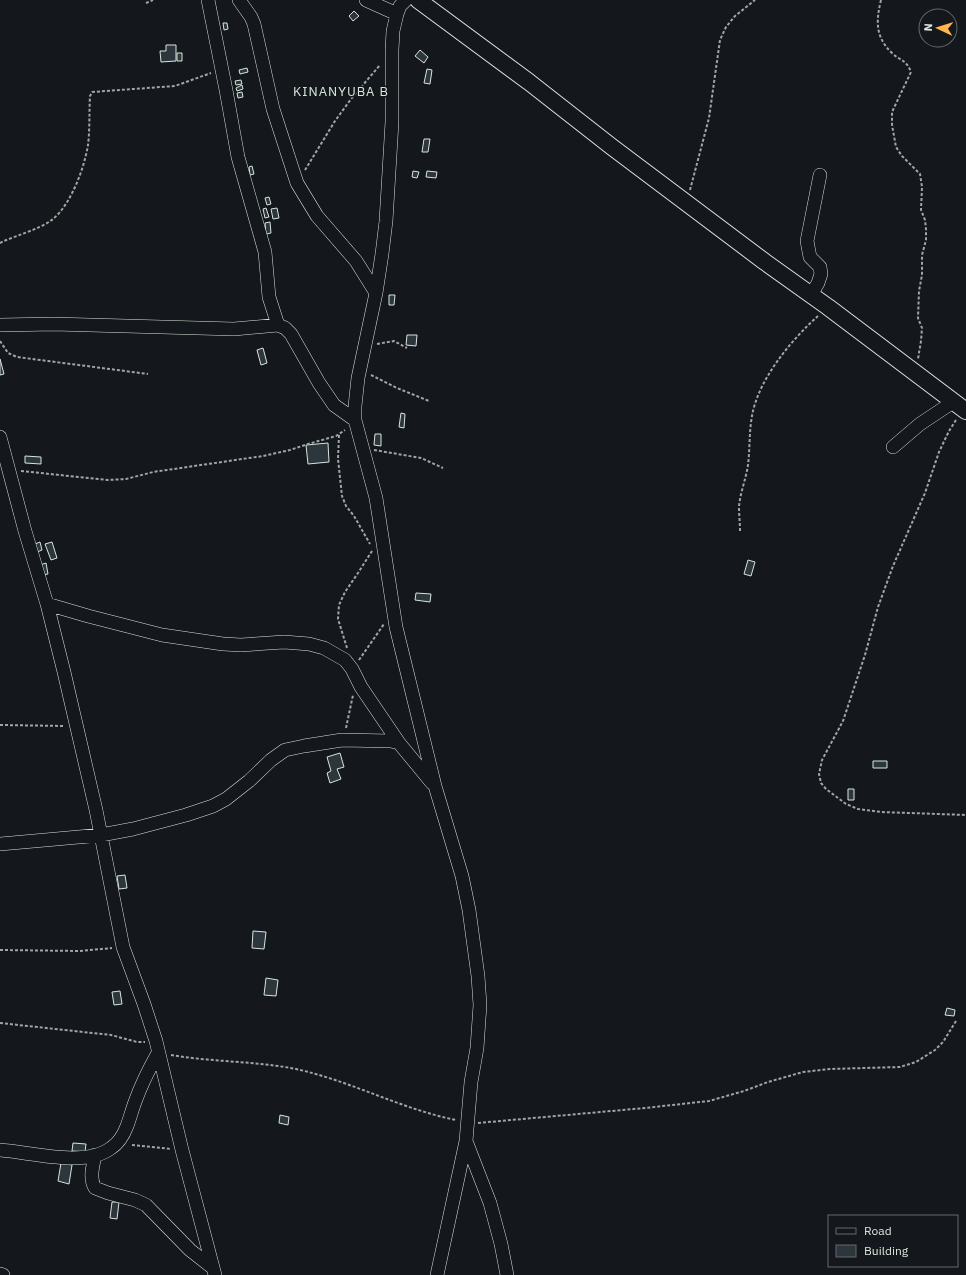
<svg xmlns="http://www.w3.org/2000/svg" width="966" height="1275" font-family="'IBM Plex Sans',sans-serif">
  <rect width="100%" height="100%" fill="#14181c"/>
  <!-- building -->
  <path fill="#2c363c" stroke="#d8e6dc" d="M354,11L359,16L353,21L349,16Z
    M223,23H227L228,29L224,30Z
    M166,45H176V61L161,62L160,51H166Z
    M420,50L428,57L424,63L415,56Z
    M177,53H182V61H177Z
    M247,68L248,72L240,74L239,70Z
    M427,69L432,70L430,84L424,83Z
    M241,80L242,84L236,85L235,81Z
    M242,85L243,89L237,91L236,88Z
    M242,92L243,97L238,98L237,93Z
    M424,139H430L428,152H422Z
    M252,166L254,174L250,175L249,167Z
    M413,171L419,172L417,178L412,177Z
    M427,171L437,172L436,178L426,177Z
    M269,197L271,204L267,205L265,198Z
    M266,208L269,217L265,218L263,209Z
    M277,208L279,218L273,219L271,209Z
    M270,222L271,233L266,234L265,223Z
    M389,295H395L394,305H389Z
    M407,335H417L416,346L406,345Z
    M263,348L267,363L261,365L257,350Z
    M0,359L4,374L0,375Z
    M401,413L405,414L404,428L399,427Z
    M375,434H381V446L374,445Z
    M328,443L329,462L308,464L306,445Z
    M25,456L41,457V464L25,463Z
    M40,542L42,550L37,552L35,544Z
    M52,542L57,558L51,560L45,544Z
    M748,560L755,562L751,576L744,574Z
    M46,563L48,574L42,575L40,565Z
    M416,593L431,594L430,602L415,600Z
    M340,753L344,767L337,769L341,779L330,783L327,773L331,771L327,757Z
    M873,761H887V768H873Z
    M848,789H854V800H848Z
    M125,875L127,888L119,889L117,876Z
    M253,931L266,932L264,949L252,948Z
    M266,978L278,980L276,996L264,995Z
    M120,991L122,1004L114,1005L112,992Z
    M947,1008L955,1010L954,1016L945,1015Z
    M280,1115L289,1117L288,1125L279,1123Z
    M73,1143L86,1144L85,1152L72,1151Z
    M61,1163L72,1165L69,1184L58,1181Z
    M112,1202H119L117,1219L110,1218Z"/>
  <g fill="none" stroke-linecap="round" stroke-linejoin="round">
    <!-- minor casing -->
    <g stroke="#d8e6dc" stroke-width="14">
      <path id="minor" d="M208,0L226,90L238,157L265,252L269,297L278,325
        M239,0L251,17L254,24L273,109L297,183L317,216L356,261L376,293
        M366,0L397,14
        M406,0L400,6L397,14L393,31L392,50V122L386,221L382,254L376,293L358,378L355,406V420L376,498L396,627L435,786L462,876L469,910L478,976L480,1005L477,1048L471,1082L466,1141L437,1275
        M811,295L818,283L821,274L820,267L810,257L807,241L820,175
        M0,325L54,324L234,329L278,325L285,328L291,334L319,383L334,405L355,420
        M0,437L25,531L47,604L64,672L96,810L123,947L144,1004L156,1041L182,1150L215,1275
        M893,447L920,424L953,402
        M47,604L88,616L162,635L223,644L241,645L284,642L309,644L324,648L345,660L352,669L361,687L399,743
        M0,844L101,835L133,829L186,815L213,806L226,799L249,781L271,760L285,750L304,746L342,740L391,741L399,743L432,783
        M466,1141L490,1203L501,1244L507,1275
        M0,1150C30,1152 85,1168 111,1148C119,1143 124,1134 127,1126C130,1118 132,1110 135,1102C141,1085 149,1069 158,1053
        M95,1155C93,1166 89,1178 95,1188L108,1193L135,1200L146,1205L190,1250L213,1268
        M0,1274L3,1275"/>
    </g>
    <!-- major casing -->
    <g stroke="#d8e6dc" stroke-width="18">
      <path id="major" d="M418,0L529,82L612,147L765,262L828,307L966,411"/>
    </g>
    <!-- path -->
    <path stroke="#9da8a2" stroke-width="2" stroke-dasharray="3 2" stroke-linecap="butt" d="M881,0C876,21 875,37 892,53C900,61 906,59 911,72L892,112V125L896,147L902,156L920,174L922,187L921,210L925,220L926,229V240L922,255V275L919,291L918,318L922,328L921,341L918,359
      M146,3L153,0
      M305,170L335,121L351,99L380,65
      M690,190L709,118L720,40L726,27L735,16L755,0
      M0,243C16,235 39,230 53,219C71,204 84,169 88,145C90,129 89,113 90,96L92,92L175,86L211,73
      M0,341L8,353L17,357L148,374
      M377,344L394,341L407,348
      M371,375L397,388L429,401
      M956,420L949,431L939,452L925,493L893,566L878,607L865,655L843,721L822,760L819,774L821,783L826,789L846,804L858,809L881,812L966,815
      M339,435L338,459L342,496L346,506L354,516L370,544
      M374,450L421,458L443,468
      M21,471L108,480L126,479L153,472L263,456L290,450L308,444L336,436L345,430
      M740,531C740,523 739,515 739,507C740,493 746,479 748,465C750,449 749,432 752,416C758,380 791,340 818,316
      M347,648L338,619L339,605L345,592L358,573L372,551
      M359,660L384,624
      M0,725L65,726
      M346,728L353,695
      M0,950L80,951L112,948
      M0,1023L111,1035L137,1042H145
      M171,1055C212,1062 255,1061 296,1069C351,1081 401,1109 456,1120
      M478,1123L645,1108L709,1101L744,1091L768,1082L803,1072L830,1069L900,1067L916,1062L935,1050L943,1042L956,1021
      M132,1145L171,1149"/>
    <!-- minor -->
    <use href="#minor" stroke="#14181c" stroke-width="13"/>
    <!-- major -->
    <use href="#major" stroke="#14181c" stroke-width="16"/>
  </g>
  <g text-anchor="middle" stroke-width="3" stroke-linejoin="round" paint-order="stroke">
    <!-- quarter labels -->
    <g font-size="13" letter-spacing="1" fill="#d8e6dc" stroke="#14181c">
      <text x="341" y="96">KINANYUBA B</text>
    </g>
  </g>
  <!-- legend -->
  <rect x="828" y="1215" width="130" height="52" fill="#14181c" stroke="#626a69"/>
  <rect x="836" y="1228" width="20" height="6" fill="#14181c" stroke="#626a69"/>
  <text x="864" y="1235" font-size="12" fill="#d8e6dc">Road</text>
  <rect x="836" y="1245" width="20" height="12" fill="#2c363c" stroke="#626a69"/>
  <text x="864" y="1255" font-size="12" fill="#d8e6dc">Building</text>
  <!-- north arrow -->
  <g transform="translate(938 28) rotate(274)"><circle r="19" fill="#14181c" stroke="#626a69"/>
  <path d="M0-3L7 15L0 10L-7 15Z" fill="#ffb74d"/>
  <text y="-6" font-size="11" font-weight="bold" text-anchor="middle" fill="#d8e6dc">N</text>
  </g>
</svg>
